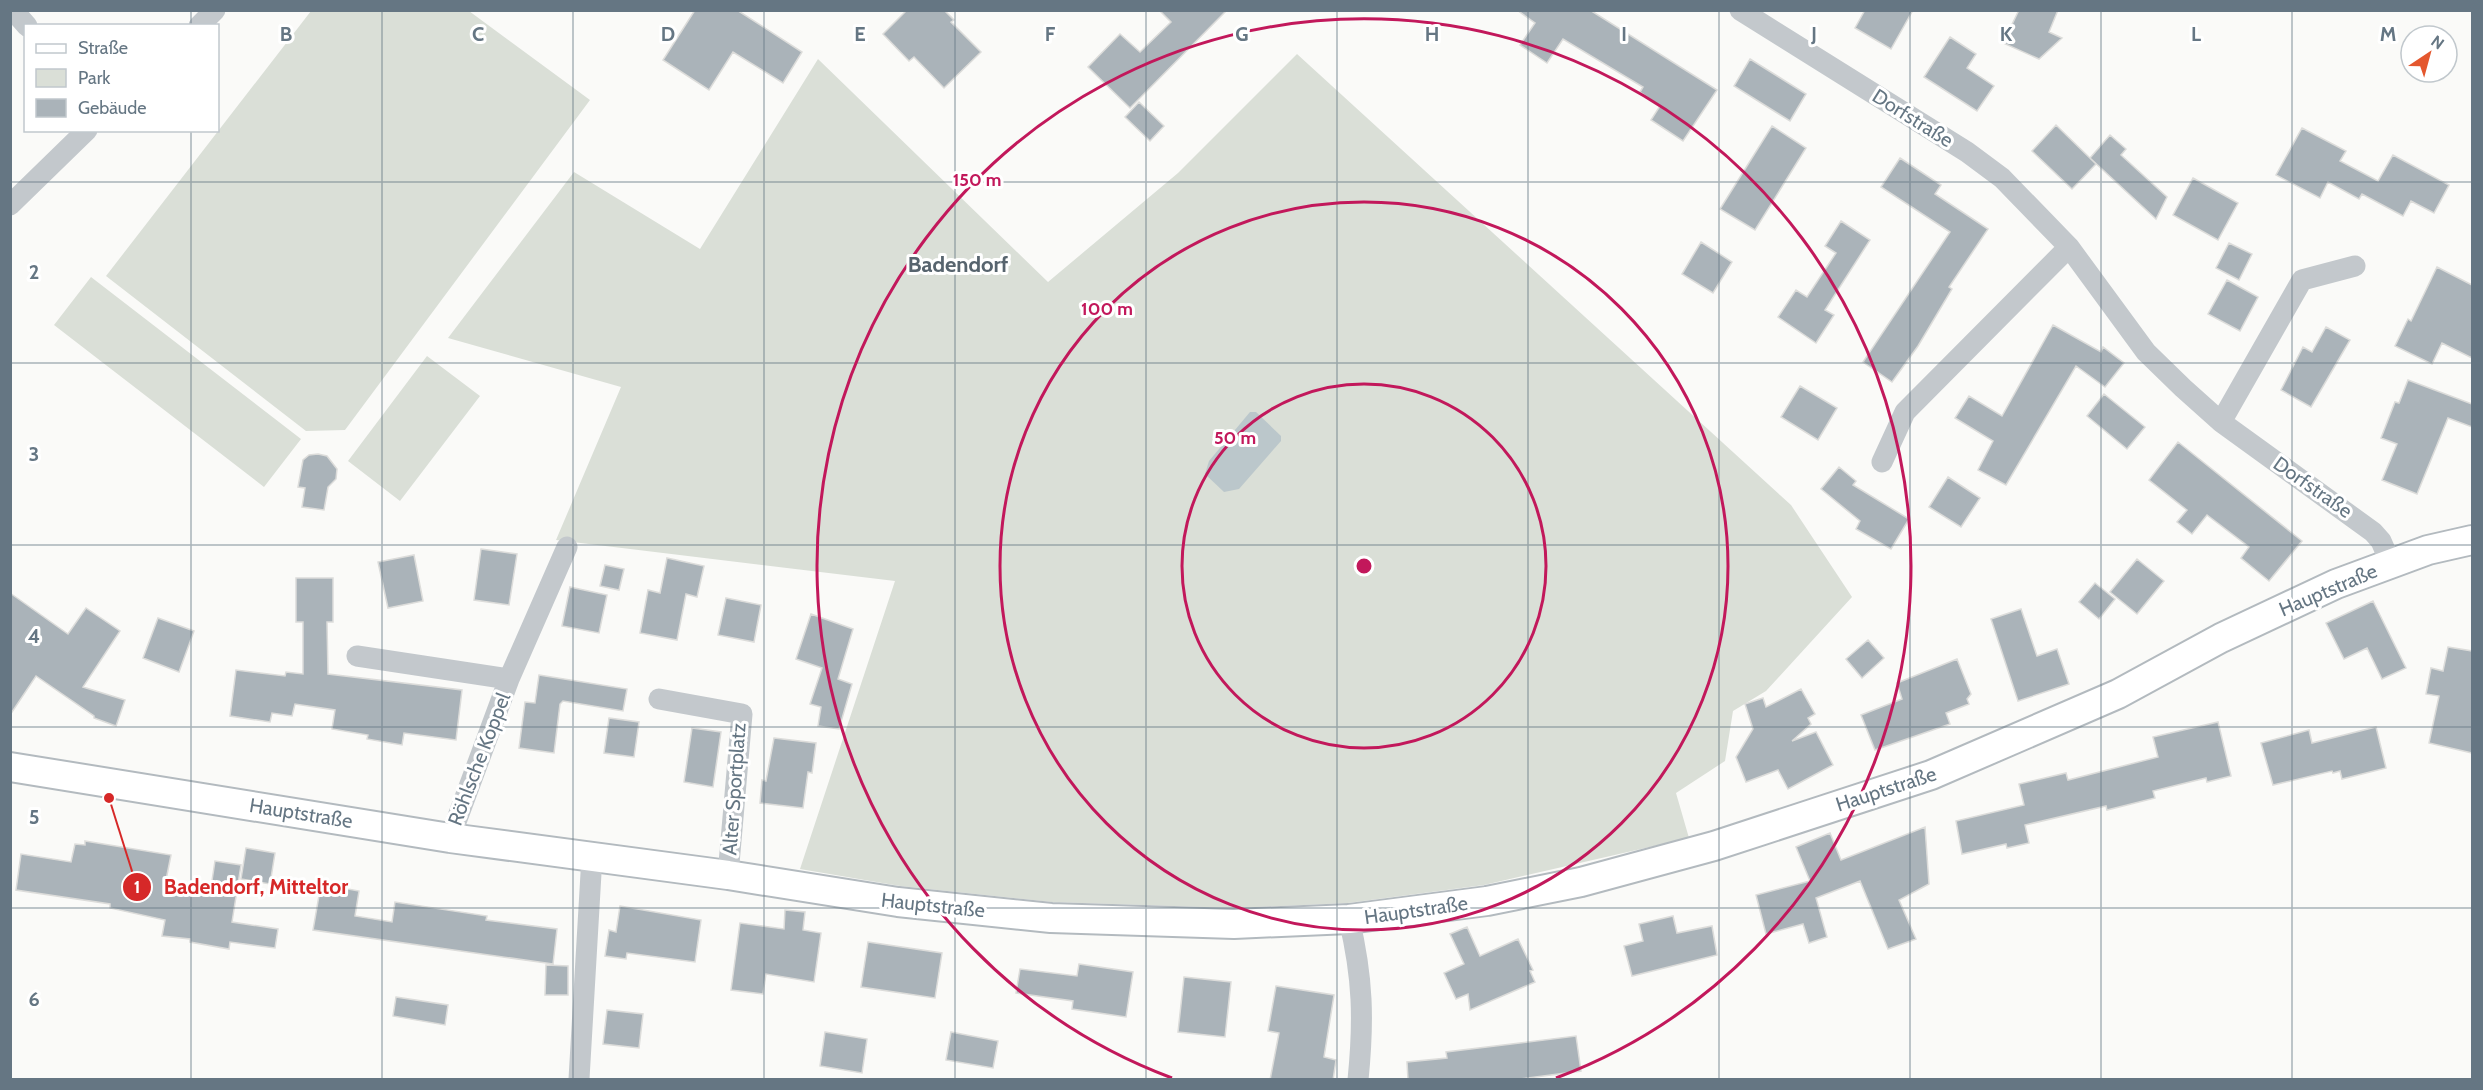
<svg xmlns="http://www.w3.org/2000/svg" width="2483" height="1090" font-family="Cabin,sans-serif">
  <rect width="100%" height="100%" fill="#fafaf8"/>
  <!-- green -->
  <path fill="#dadfd7" d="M311,11H469L590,100L345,430L306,431L106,276Z
    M1297,54L1791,505L1852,597L1766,691L1733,711L1725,761L1676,793L1689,838L1484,885L1348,903L1234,908L1052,902L900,886L800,869L895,581L556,540L621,387L448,338L574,172L700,249L818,59L1048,282L1178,173Z
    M91,277L301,439L264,487L54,325Z
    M427,356L480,396L400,501L348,461Z"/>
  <!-- water -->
  <path fill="#bbc7cb" d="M1250,412H1256L1281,436V441L1239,489L1224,492L1205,474L1209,461Z"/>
  <!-- building -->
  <path fill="#aab3b9" stroke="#dcdcda" stroke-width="1.5" d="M695,10H737L802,52L783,83L733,52L709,90L663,60Z
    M907,10H944L954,20L951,22L981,52L944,88L914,57L909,61L883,34Z
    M1159,10H1227L1130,108L1088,67L1120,34L1140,52L1171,22Z
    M1517,10H1590L1717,90L1683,141L1651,120L1660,106L1640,92L1643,87L1563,39L1547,63L1520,45L1535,23Z
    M1865,10H1913L1891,49L1855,28Z
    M2019,10H2058L2049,32L2062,38L2039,59L2003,43Z
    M1950,37L1976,54L1967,68L1994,86L1977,111L1924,77Z
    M1750,59L1806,94L1790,121L1734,86Z
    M1139,102L1164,126L1150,141L1125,117Z
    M2056,125L2096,164L2072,189L2032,151Z
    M1772,126L1806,148L1755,230L1720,209Z
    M2302,128L2346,151L2340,161L2378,181L2393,155L2449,185L2434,213L2411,201L2403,216L2362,194L2359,199L2328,182L2320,198L2276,175Z
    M2110,135L2126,149L2121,155L2167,197L2156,219L2090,158Z
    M1900,158L1941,185L1935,194L1988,229L1949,287L1952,289L1918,346L1892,382L1863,362L1950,232L1881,187Z
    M2193,178L2238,203L2218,240L2173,215Z
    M1841,221L1870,240L1825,310L1834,315L1816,343L1778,317L1796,290L1807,297L1836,253L1825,246Z
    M1701,242L1732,262L1713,293L1682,274Z
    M2229,243L2252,254L2239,280L2216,268Z
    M2437,267L2472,285V358L2442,343L2432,364L2395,346L2408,319L2411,321Z
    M2227,280L2258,297L2240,331L2208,314Z
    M2053,325L2101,352L2103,347L2124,363L2105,387L2076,366L2006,485L1978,470L1993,441L1955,418L1969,396L2002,416Z
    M2326,327L2350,340L2311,407L2281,390L2303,347L2312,352Z
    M2408,380L2472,404V427L2448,418L2417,494L2382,480L2397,444L2381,438L2395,402L2399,403Z
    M1800,386L1837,408L1818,440L1781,417Z
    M2104,394L2145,427L2127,449L2087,416Z
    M2178,442L2302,541L2269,581L2241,558L2249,547L2207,515L2192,534L2177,522L2187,510L2149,480Z
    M318,454L327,456L337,469L336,479L328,487L324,510L302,507L305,488L298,487L303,460L309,455Z
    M1839,467L1856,481L1853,485L1909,519L1891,549L1856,529L1860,521L1821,489Z
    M1948,477L1980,498L1961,527L1929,507Z
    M481,549L517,554L509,605L474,600Z
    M414,555L423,601L388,608L378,562Z
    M667,558L704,566L697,597L686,594L677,640L640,633L648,590L660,593Z
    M2137,559L2164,581L2137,614L2110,592Z
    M605,565L624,569L619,590L600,586Z
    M296,578H333V622H327L328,674L462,690L456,740L404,733L402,745L367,739L368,735L332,729L335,710L295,704L292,716L272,713L270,722L230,716L236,670L285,676L286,672L303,674V622H296Z
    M2095,583L2115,599L2099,619L2079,602Z
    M570,587L607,595L599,633L562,626Z
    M10,593L68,634L86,608L120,631L83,687L125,700L116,726L94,718V716L36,676L10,715Z
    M726,598L761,605L754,642L718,635Z
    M2373,601L2406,668L2382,679L2367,648L2344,659L2326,623Z
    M2021,609L2037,656L2057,649L2069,684L2018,701L1991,619Z
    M811,614L853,629L838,679L852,684L839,729L818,726L821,707L810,704L822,668L796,659Z
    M158,618L194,631L179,672L143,658Z
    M1868,640L1884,658L1862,678L1846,659Z
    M2448,647L2472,651V753L2429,743L2439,696L2426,694L2431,668L2443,671Z
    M1957,659L1971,694L1967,699L1969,704L1946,713L1950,724L1875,750L1861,715L1902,699L1897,683Z
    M539,675L627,689L623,711L563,701L560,704L554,753L519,748L525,702L535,703Z
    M1801,689L1815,714L1808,718L1811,724L1792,741L1816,732L1833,765L1788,789L1778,770L1746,782L1736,757L1753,729L1745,704L1763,698L1766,707Z
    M609,718L639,722L634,757L604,753Z
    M2218,722L2231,776L2207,782L2206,778L2153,791L2155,798L2107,810L2106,806L2025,825L2029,843L2007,848L2006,844L1962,854L1956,821L2024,805L2019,784L2066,773L2068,780L2158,757L2153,737Z
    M2376,727L2386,768L2342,779L2340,771L2333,773L2332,771L2273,785L2261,743L2309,730L2312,743Z
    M692,728L721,732L713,787L684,782Z
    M774,738L816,743L812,773L808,772L803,808L760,803L762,780L766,781Z
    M1925,827L1929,884L1899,900L1916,939L1888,949L1860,881L1816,898L1827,937L1809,943L1803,924L1766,934L1756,895L1810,881L1796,847L1830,833L1841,860Z
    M85,841L171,855L166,880L211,887L215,861L241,865L232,922L278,929L275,948L230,942L229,949L190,942V939L162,936L165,920L110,908V904L16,890L21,854L71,862L75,844L85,845Z
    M246,848L275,853L270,884L241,879Z
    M321,884L359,891L355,916L392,922L395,902L487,916L486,920L557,929L553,964L313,930Z
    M620,906L701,920L695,962L627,953L626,959L605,956L609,930L616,932Z
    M785,910L805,912L803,930L821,933L814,982L766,974L763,994L731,990L740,923L784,929Z
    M1673,916L1677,933L1712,926L1717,955L1632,976L1624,946L1643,941L1639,924Z
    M1467,927L1480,956L1518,939L1533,970L1530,971L1535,982L1470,1010L1468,994L1456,999L1444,973L1464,964L1450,934Z
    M868,942L942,953L935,998L861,987Z
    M1079,964L1133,972L1126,1017L1072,1009L1073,1001L1016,993L1020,969L1077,976Z
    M546,965L568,966V995H545Z
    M1184,977L1231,982L1225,1037L1178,1032Z
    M1276,986L1334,995L1324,1057L1336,1060L1333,1080H1270L1279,1033L1268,1031Z
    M396,997L448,1005L445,1025L393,1016Z
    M607,1010L643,1014L639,1048L603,1044Z
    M825,1032L867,1039L862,1073L820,1066Z
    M951,1032L998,1041L993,1068L946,1060Z
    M1576,1036L1581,1071L1512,1080H1408L1407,1062L1447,1058L1446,1052Z"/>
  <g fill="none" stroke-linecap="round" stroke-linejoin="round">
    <!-- secondary casing -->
    <g stroke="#b3babf" stroke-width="32">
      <path id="secondary" d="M10,767L450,838L728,875L898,902L1051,918L1234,924L1349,919L1487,901L1581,882L1714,846L1931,775L2118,694L2221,638L2336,584L2428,550L2472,540"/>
    </g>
    <!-- minor -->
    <path stroke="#c3c8cc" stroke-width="21" d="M13,10L27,26
      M1740,10L1967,152L2002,178L2069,247L2146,352L2183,388L2221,422L2373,532L2381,541L2391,564
      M199,26L215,10
      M10,205L87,130
      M2221,422L2302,280L2355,266
      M1882,462L1905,412L2069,247
      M357,656L509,679L450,838
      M509,679L567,547
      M659,699L742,714L728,875
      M1349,919C1363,978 1364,1020 1358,1080
      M579,1079L592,856"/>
    <!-- secondary -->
    <use href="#secondary" stroke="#fff" stroke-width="28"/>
  </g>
  <!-- grid -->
  <path fill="none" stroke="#657683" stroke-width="1.5" stroke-opacity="0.55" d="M191,10V26M382,10V1080M573,10V1080M764,10V1080M955,10V1080M1146,10V1080M1337,10V1080M1528,10V1080M1719,10V1080M1910,10V1080M2101,10V1080M2292,10V1080M191,130V1080M10,182H2472M10,363H2472M10,545H2472M10,727H2472M10,908H2472"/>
  <!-- distance rings -->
  <g fill="none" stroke="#c2185b" stroke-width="3">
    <circle cx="1364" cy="566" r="182"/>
    <circle cx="1364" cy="566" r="364"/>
    <path d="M1172 1078A547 547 0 1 1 1556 1078"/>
  </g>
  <g text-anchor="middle" stroke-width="6" stroke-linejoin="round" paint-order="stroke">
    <!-- street labels -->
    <g font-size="20" fill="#657683" stroke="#fff">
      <text transform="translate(1913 118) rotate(32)" y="7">Dorfstraße</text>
      <text transform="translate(2313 487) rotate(35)" y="7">Dorfstraße</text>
      <text transform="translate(2328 590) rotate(-23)" y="7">Hauptstraße</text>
      <text transform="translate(479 759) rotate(-69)" y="7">Röhlsche Koppel</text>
      <text transform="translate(734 789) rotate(-86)" y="7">Alter Sportplatz</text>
      <text transform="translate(1886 789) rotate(-18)" y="7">Hauptstraße</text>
      <text transform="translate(301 813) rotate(9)" y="7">Hauptstraße</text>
      <text transform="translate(933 905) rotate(6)" y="7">Hauptstraße</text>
      <text transform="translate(1416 910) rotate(-8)" y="7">Hauptstraße</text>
    </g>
    <!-- quarter labels -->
    <g font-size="22" font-weight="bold" fill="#57646e" stroke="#fff">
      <text x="958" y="272">Badendorf</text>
    </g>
  </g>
  <g font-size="20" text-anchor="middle" font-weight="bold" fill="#657683" stroke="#fff" stroke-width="6" stroke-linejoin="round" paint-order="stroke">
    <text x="286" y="41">B</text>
    <text x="478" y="41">C</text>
    <text x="668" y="41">D</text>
    <text x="860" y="41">E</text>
    <text x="1050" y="41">F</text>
    <text x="1242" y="41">G</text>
    <text x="1432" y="41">H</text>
    <text x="1624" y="41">I</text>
    <text x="1814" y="41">J</text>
    <text x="2006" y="41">K</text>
    <text x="2196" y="41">L</text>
    <text x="2388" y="41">M</text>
    <text x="34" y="279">2</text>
    <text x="34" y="461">3</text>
    <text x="34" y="643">4</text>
    <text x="34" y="824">5</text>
    <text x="34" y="1006">6</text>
  </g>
  <circle cx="1364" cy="566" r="9" fill="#c2185b" stroke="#fff" stroke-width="3"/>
  <g font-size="18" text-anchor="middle" font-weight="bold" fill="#c2185b" stroke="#fff" stroke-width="6" stroke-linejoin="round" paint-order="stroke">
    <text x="977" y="186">150 m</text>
    <text x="1107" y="315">100 m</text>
    <text x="1235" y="444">50 m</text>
  </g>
  <!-- callouts -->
  <path fill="none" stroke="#d62828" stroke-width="2" d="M109 798L137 887"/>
  <g fill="#d62828" stroke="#fff" stroke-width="2">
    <circle cx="109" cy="798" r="6"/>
    <circle cx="137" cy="887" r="15"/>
  </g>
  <g font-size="18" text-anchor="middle" font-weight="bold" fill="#fff">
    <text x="137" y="893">1</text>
  </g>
  <g font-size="21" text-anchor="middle" font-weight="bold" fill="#d62828" stroke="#fff" stroke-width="6" stroke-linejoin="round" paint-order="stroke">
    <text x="256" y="894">Badendorf, Mitteltor</text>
  </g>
  <!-- border -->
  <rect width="2483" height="1090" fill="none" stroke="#657683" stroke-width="24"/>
  <!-- legend -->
  <rect x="24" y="24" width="195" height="108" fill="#ffffff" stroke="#c1c8cd" stroke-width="1.5"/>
  <rect x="36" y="44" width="30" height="9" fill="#ffffff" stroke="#c1c8cd" stroke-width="1.5"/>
  <text x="78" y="54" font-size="18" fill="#657683">Straße</text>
  <rect x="36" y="69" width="30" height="18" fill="#dadfd7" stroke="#c1c8cd" stroke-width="1.5"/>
  <text x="78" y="84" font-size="18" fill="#657683">Park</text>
  <rect x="36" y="99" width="30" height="18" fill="#aab3b9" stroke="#c1c8cd" stroke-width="1.5"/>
  <text x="78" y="114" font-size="18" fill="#657683">Gebäude</text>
  <!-- north arrow -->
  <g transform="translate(2429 54) rotate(36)"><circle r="28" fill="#ffffff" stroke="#c1c8cd" stroke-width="1.5"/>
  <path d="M0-4.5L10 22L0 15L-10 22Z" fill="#e4572e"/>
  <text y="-9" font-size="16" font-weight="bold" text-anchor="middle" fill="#657683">N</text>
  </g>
</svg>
